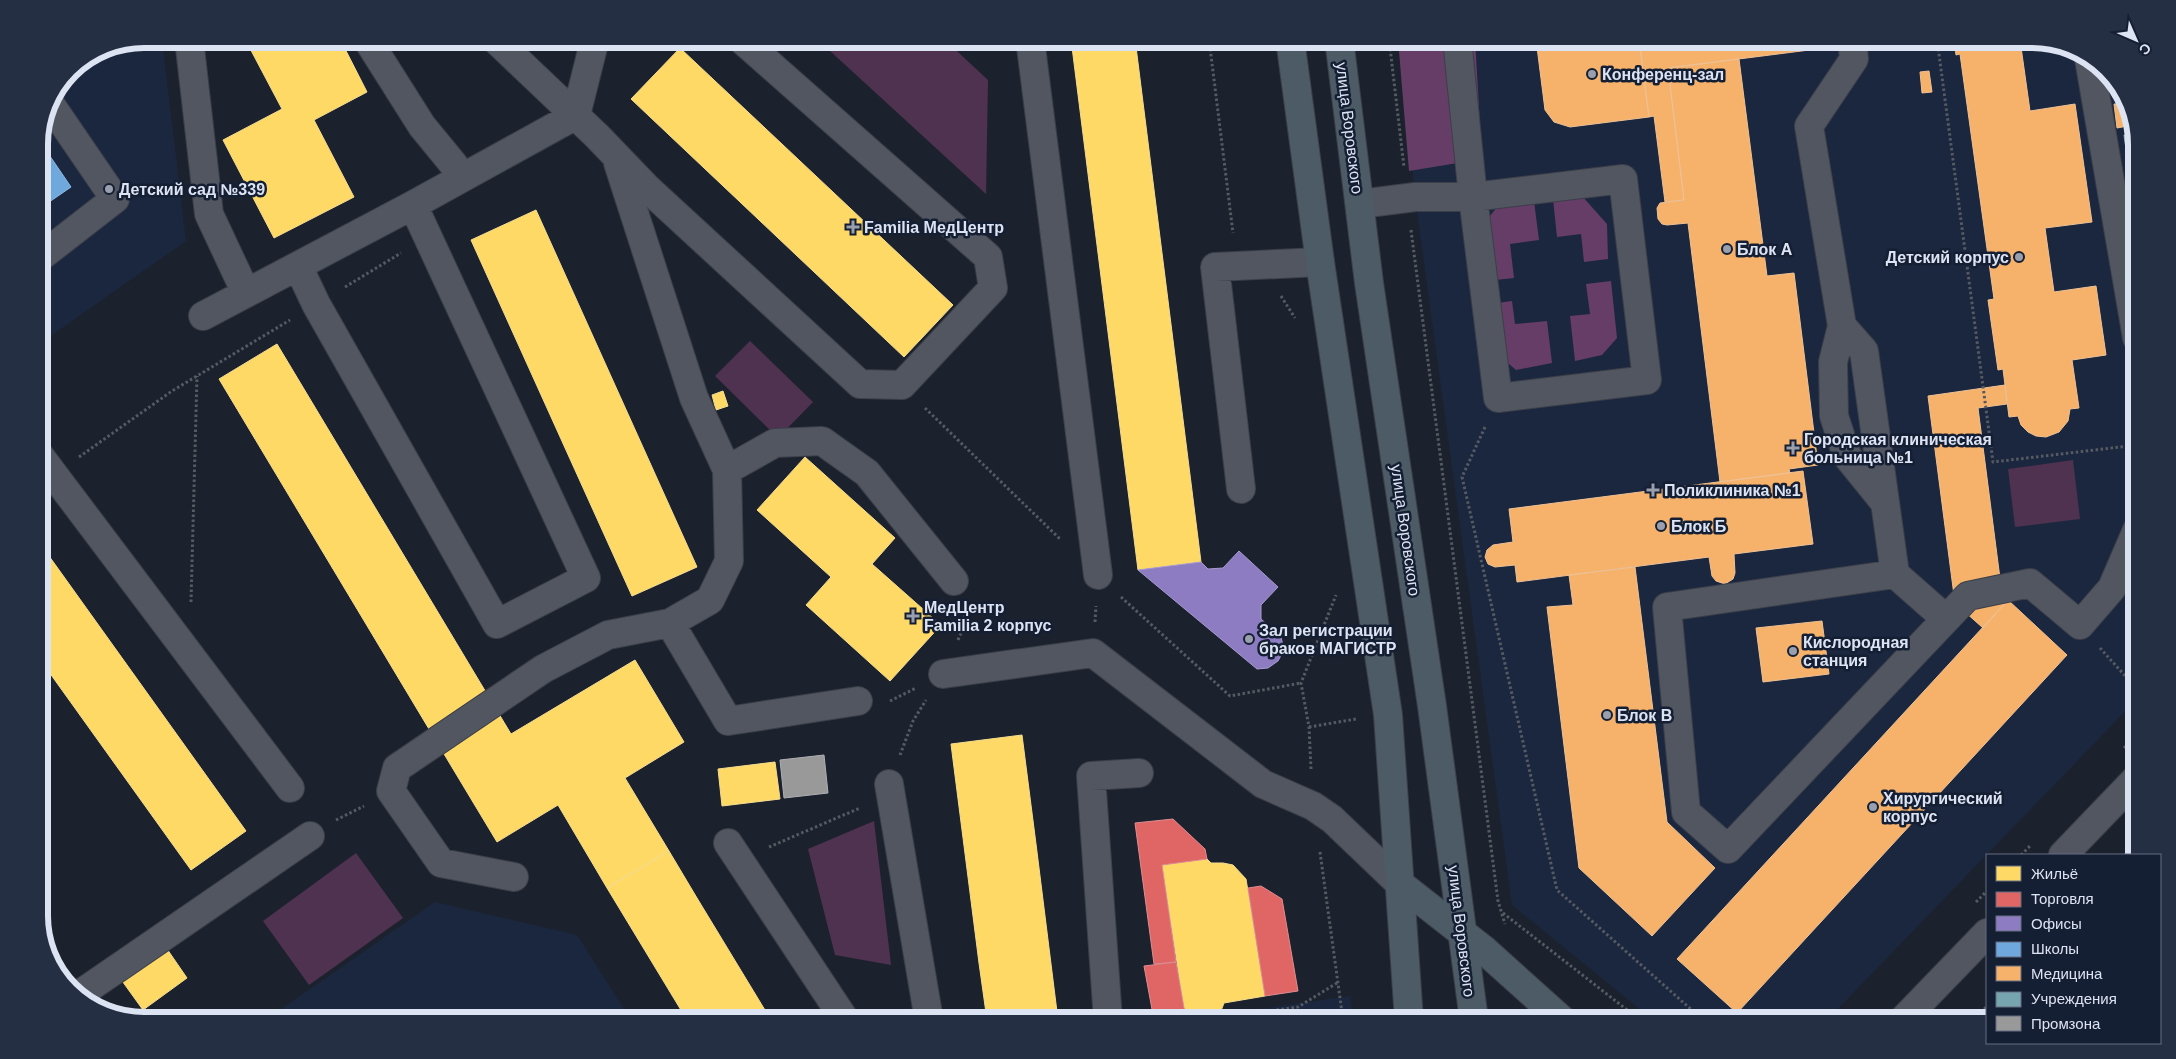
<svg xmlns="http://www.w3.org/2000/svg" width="2176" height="1059" font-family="Helvetica,sans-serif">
  <rect width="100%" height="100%" fill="#1c222d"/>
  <!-- built -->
  <path fill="#1b273f" d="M144,39H162L186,241L39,344V137L47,103L70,69L104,47Z
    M1401,39H2032L2078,49L2120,86L2137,137V699L1827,1020H1653L1512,905L1415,197Z
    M435,902L577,935L631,1020H283L277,1012Z
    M1350,996L1353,1020H1226L1233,1013Z"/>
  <!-- green -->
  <path fill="#4f3150" d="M817,39H944L988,80L986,194Z
    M750,341L813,402L778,438L715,376Z
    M2073,460L2080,519L2015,527L2008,469Z
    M874,821L891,965L835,955L808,849Z
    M356,853L403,918L309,985L263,921Z"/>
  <!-- forest -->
  <path fill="#663d67" d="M1398,39H1475L1482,159L1409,171Z
    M1582,196L1607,224L1608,259L1584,262L1581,234L1557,237L1553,199Z
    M1534,201L1539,240L1510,244L1514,278L1495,280L1485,222L1498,206Z
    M1611,281L1617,338L1602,355L1575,361L1570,316L1590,314L1586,284Z
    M1512,301L1515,324L1547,321L1552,363L1516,370L1502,358L1497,303Z"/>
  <!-- homes -->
  <path fill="#ffd966" stroke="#f4dc90" d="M245,39H340L367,92L314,120L354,197L274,238L223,140L282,109Z
    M1071,39H1135L1201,562L1138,570Z
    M680,48L953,305L904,357L631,99Z
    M536,210L697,567L632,596L471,240Z
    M277,344L487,694L429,729L219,379Z
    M723,391L728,406L716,410L712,395Z
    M805,457L895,538L872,564L941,625L890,681L806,605L831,577L757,510Z
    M39,542L246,831L191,870L39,658Z
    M635,660L684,742L625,778L669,851L607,888L558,805L497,842L429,729L487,694L511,734Z
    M1022,735L1036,844L1058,1020H987L979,963L951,744Z
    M775,762L780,799L722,806L718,769Z
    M669,851L697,898L771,1020H687L607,888Z
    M1207,859L1211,863H1223L1233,865L1246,879L1265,996L1224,1003L1219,1016L1213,1020H1194L1187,1014L1184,1008L1162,865Z
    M165,946L187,978L143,1010L120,978Z"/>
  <!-- shops -->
  <path fill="#e06666" stroke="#df8c90" d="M1173,819L1205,849L1207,859L1162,865L1176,962L1154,964L1135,823Z
    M1261,886L1282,899L1298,991L1265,996L1248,888Z
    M1176,962L1184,1008L1187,1014L1194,1020H1154L1144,966Z"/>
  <!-- offices -->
  <path fill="#8e7cc3" stroke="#a59bd1" d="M1239,551L1278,587L1261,605V619L1281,637L1284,650L1278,661L1268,668L1257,669L1138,570L1201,562L1208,569L1223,568Z"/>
  <!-- schools -->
  <path fill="#6fa8dc" stroke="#90bae3" d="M39,140L71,187L39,209Z"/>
  <!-- health -->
  <path fill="#f6b26b" stroke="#eec194" d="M1536,39H1639L1649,117L1570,127L1554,122L1545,110Z
    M1639,39H1832L1833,47L1668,68L1684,200L1665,202L1654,116L1649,117Z
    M1954,39H2032L2050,43L2021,47L2030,111L2075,104L2092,222L2045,228L2054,292L2096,286L2106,355L2072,360L2079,408L2070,409L2068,421L2059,432L2046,437L2036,436L2028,432L2021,425L2018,416L2009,417L2003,369L1998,370L1988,300L1994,299L1960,54L1956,55Z
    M1739,59L1767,276L1794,273L1818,465L1789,469L1790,473L1720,482L1688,223L1667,225L1662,224L1658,219L1657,208L1660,203L1684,200L1668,68Z
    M1929,71L1932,92L1922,93L1920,72Z
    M2115,82L2120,86L2133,125L2117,128L2114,104H2118Z
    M2005,385L2007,404L1978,408L2002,594L2008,600L1983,628L1955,603L1928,396Z
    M1803,471L1813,544L1734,554L1735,573L1733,579L1725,584L1716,581L1712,576L1709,557L1517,582L1515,565L1495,567L1488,564L1485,557L1487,550L1493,545L1513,542L1509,509Z
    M1635,567L1667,822L1715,868L1652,936L1579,868L1547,607L1573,605L1569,575Z
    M2008,600L2067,655L1737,1013L1677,959Z
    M1822,621L1829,674L1763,682L1756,628Z"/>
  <!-- public -->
  <path fill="#76a5af" stroke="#95b8c3" d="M2136,134L2137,169L2129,170L2124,135Z"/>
  <!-- industry -->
  <path fill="#999" stroke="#adafb4" d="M824,755L828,793L784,798L780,760Z"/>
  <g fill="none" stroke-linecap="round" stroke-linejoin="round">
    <!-- minor casing -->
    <g stroke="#3b3f49" stroke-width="30">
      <path id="minor" d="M189,39L209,214L246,293
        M367,39L422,126L454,165L462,178
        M495,39L597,136L646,187L860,384L902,385L993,288L988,257L741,39
        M1030,39L1098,575
        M1852,39L1854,59L1809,126L1842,326L1864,351L1895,574L1667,607L1686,812L1728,849L1968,596L2030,583L2080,625L2112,588L2137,530
        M2089,59L2137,338
        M618,163L694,398L727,470L775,443L822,441L867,473L954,581
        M1623,179L1647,380L1498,398L1473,197Z
        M1360,204L1415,197H1473L1457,39
        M39,258L115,199L48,101
        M298,266L316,304L497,624L586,578L413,205
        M203,316L413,205L576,115L595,39
        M1842,326L1833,362L1834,416L1847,456L1885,503
        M39,455L290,788
        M1241,489L1215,267L1320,262
        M1895,574L1946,619
        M670,623L710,600L729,561L727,470
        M943,674L1093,653L1263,784L1313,806L1332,819L1400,884
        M889,784L929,1020
        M728,843L845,1020
        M2063,855L2137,778
        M514,877L441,863L391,791L397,768L543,669L608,635L670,623L728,721L858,701
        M80,994L310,836
        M1108,1020L1091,776L1139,773
        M1903,1020L1987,933"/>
    </g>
    <!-- major casing -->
    <g stroke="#3b3f49" stroke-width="30">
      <path id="major" d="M1290,39L1320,262L1388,715L1409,1020
        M1339,39L1369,283L1432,706L1474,1020
        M1400,884L1483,949L1562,1020"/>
    </g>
    <!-- path -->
    <path stroke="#565a62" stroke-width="3" stroke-dasharray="2.5 2.5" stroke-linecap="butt" d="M1209,39L1233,233
      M1389,39L1404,167
      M1937,39L1993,462L2137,445
      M1411,230L1498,901L1505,924
      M345,287L401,253
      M1281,296L1295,318
      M925,408L1060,539
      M1485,427L1462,477L1557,890L1703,1020
      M79,457L172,391L290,320
      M1121,597L1230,696L1301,683
      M191,602L197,376
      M1095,622L1096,606
      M958,640L966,621L963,610
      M2100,648L2137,689
      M890,701L916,688
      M1309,727L1356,719
      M2124,748L2137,734
      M900,755L913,721L926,700
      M1311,769L1309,727L1301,683L1336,595
      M336,820L364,806
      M769,847L860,808
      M1320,852L1343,1020
      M2021,855L2031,845
      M2125,855L2137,842
      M1976,902L1987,891
      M1503,913L1640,1020
      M46,942L64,966
      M1250,1020L1256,1013L1298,1007L1337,983
      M1864,1020L1872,1012
      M1974,1020L1987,1006"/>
    <!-- minor -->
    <use href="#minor" stroke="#525660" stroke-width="28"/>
    <!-- major -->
    <use href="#major" stroke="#4d5b66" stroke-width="28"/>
  </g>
  <!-- markers -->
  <g fill="#999fad" stroke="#151f34" stroke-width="2">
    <circle cx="1592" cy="74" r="5"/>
    <circle cx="109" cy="189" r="5"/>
    <path d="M850.5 219.5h5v5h5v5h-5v5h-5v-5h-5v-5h5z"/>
    <circle cx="1727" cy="249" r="5"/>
    <circle cx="2019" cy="257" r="5"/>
    <path d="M1790.5 440.5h5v5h5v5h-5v5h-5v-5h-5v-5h5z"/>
    <path d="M1650.5 482.5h5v5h5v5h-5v5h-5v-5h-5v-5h5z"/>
    <circle cx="1661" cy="526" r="5"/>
    <path d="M910.5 608.5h5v5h5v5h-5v5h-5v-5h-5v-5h5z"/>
    <circle cx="1249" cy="639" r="5"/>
    <circle cx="1793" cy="651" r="5"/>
    <circle cx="1607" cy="715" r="5"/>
    <circle cx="1873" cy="807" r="5"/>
  </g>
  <g text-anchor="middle" stroke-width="5" stroke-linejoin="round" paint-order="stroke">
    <!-- poi labels -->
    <g font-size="16" font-weight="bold" fill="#dce3f2" stroke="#151f34" text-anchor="start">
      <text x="1602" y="80">Конференц-зал</text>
      <text x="119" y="195">Детский сад №339</text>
      <text x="864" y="233">Familia МедЦентр</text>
      <text x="1737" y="255">Блок А</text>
      <text x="2009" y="263" text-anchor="end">Детский корпус</text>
      <text x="1804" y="445">Городская клиническая<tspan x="1804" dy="18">больница №1</tspan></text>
      <text x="1664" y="496">Поликлиника №1</text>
      <text x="1671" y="532">Блок Б</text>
      <text x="924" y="613">МедЦентр<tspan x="924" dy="18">Familia 2 корпус</tspan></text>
      <text x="1259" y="636">Зал регистрации<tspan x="1259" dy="18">браков МАГИСТР</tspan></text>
      <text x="1803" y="648">Кислородная<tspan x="1803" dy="18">станция</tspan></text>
      <text x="1617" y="721">Блок В</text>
      <text x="1883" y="804">Хирургический<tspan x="1883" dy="18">корпус</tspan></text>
    </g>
    <!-- street labels -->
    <g font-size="16" fill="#dce3f2" stroke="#151f34">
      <text transform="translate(1350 128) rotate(83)" y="6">улица Воровского</text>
      <text transform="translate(1406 530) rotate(82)" y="6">улица Воровского</text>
      <text transform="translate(1462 931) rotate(83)" y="6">улица Воровского</text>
    </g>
  </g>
  <!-- crop -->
  <path d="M0 0H2176V1059H0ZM144 48H2032A96 96 0 0 1 2128 144V916A96 96 0 0 1 2032 1012H144A96 96 0 0 1 48 916V144A96 96 0 0 1 144 48Z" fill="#252f43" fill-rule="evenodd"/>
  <path fill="none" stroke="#dce3f2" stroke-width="6" d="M144 48H2032A96 96 0 0 1 2128 144V916A96 96 0 0 1 2032 1012H144A96 96 0 0 1 48 916V144A96 96 0 0 1 144 48Z"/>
  <!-- legend -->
  <rect x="1986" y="854" width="175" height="190" fill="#151f34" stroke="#656d80"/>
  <rect x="1996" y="866" width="25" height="15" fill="#ffd966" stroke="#656d80"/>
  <text x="2031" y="879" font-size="15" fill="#dce3f2">Жильё</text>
  <rect x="1996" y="892" width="25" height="15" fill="#e06666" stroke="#656d80"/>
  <text x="2031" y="904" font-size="15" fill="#dce3f2">Торговля</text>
  <rect x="1996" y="916" width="25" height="15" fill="#8e7cc3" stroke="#656d80"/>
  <text x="2031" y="929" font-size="15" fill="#dce3f2">Офисы</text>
  <rect x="1996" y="942" width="25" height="15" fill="#6fa8dc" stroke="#656d80"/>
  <text x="2031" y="954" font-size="15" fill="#dce3f2">Школы</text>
  <rect x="1996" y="966" width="25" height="15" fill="#f6b26b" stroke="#656d80"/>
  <text x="2031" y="979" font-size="15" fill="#dce3f2">Медицина</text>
  <rect x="1996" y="992" width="25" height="15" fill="#76a5af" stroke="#656d80"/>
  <text x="2031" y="1004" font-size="15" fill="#dce3f2">Учреждения</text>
  <rect x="1996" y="1016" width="25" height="15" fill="#999999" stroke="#656d80"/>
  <text x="2031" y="1029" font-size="15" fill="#dce3f2">Промзона</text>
  <!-- north arrow -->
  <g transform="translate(2136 40) rotate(135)" stroke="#151f34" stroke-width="4" paint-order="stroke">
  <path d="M0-4L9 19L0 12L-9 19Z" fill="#dce3f2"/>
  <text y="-8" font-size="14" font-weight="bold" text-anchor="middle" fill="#dce3f2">С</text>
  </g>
</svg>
